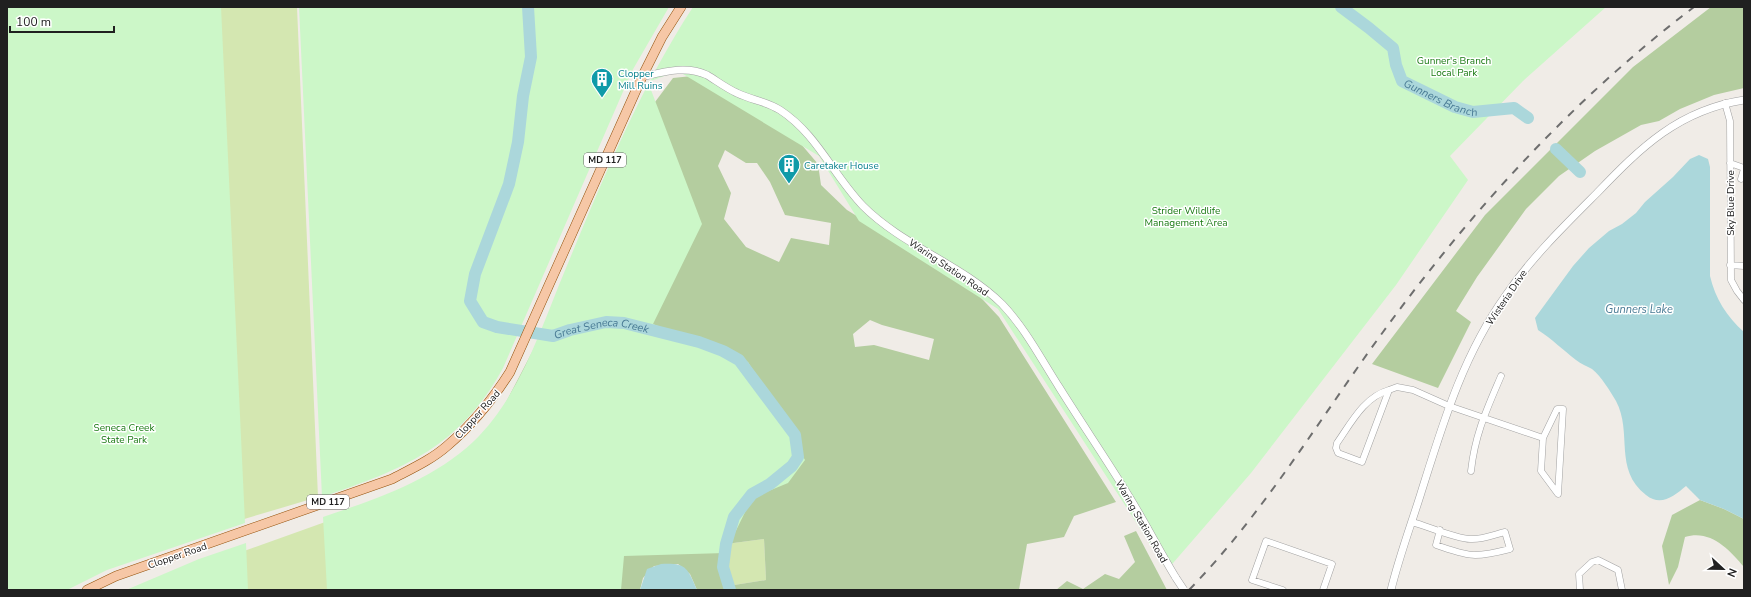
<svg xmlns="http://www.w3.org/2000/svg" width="1751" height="597" font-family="'Nunito Sans',sans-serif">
  <rect width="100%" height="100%" fill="#f0ece7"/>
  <!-- grass -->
  <path fill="#d4e7b1" d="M214,7H297L318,497L241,520Z
    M328,521L332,590H245L244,551Z
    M764,539L766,580L728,586L723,567L726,544Z"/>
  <!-- forest -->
  <path fill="#b4cd9f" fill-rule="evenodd" d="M1711,7H1744V88L1714,95L1680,109L1659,121L1641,125L1595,151L1559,176L1526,209L1477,277L1456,311L1471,322L1438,388L1372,364L1485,215L1633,67Z
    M692,76L784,124L818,164L821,185L847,210L969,285L999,317L1116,502L1074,516L1064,537L1027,544L1019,590H697L690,574L678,564L654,566L643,578L640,590H513L505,404L541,335L640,122L673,78ZM725,150L746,163H757L770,182L785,215L831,223L829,245L791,238L779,262L746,247L724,219L731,193L718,166ZM870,320L882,325L934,339L929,360L874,345L855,347L853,334ZM764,539L766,580L728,586L723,567L726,544Z
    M1700,500L1724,509L1744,519V567C1729,549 1710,529 1685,537L1678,567L1669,585L1662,546L1672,515Z
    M1136,531L1167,590H1056L1067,581L1083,589L1105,574L1119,579L1135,562L1124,536Z"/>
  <!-- park -->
  <path fill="#ccf7c8" d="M7,7H221L245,523L107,570L67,590H7Z
    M299,7H669L632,71L503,368C460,447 404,469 322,497Z
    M693,7H1606L1523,81L1450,156L1468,180L1396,285L1251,473L1167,570L998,309L859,221L819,156L678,71L648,82L702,224L653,324L748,362L805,460L788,483L752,498L725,553L624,556L621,590H327L323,517C376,499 431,481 473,442C521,396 541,327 566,268C603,179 640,88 693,7Z
    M246,543L248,590H126L199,559Z"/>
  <!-- water -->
  <path fill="#abd7db" d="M1699,155L1708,159L1710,167V276C1715,298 1727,317 1744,332V519L1724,509L1700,500L1686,486C1674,496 1661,507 1646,495C1613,469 1633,433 1616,401C1610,391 1601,376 1592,369C1587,366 1581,364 1576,360C1563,350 1552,339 1538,330L1535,318L1573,266L1589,248L1609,231L1622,224L1636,213L1645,202L1673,177L1690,159Z
    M661,564C686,563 687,567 697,590H640L647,569Z"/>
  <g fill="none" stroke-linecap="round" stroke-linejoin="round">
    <!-- river -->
    <g stroke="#abd7db" stroke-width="12">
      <path id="s1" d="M528,7L531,57L523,96L518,142L509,184L475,274L470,301L483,322L497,327L553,336L570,330L606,322L624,323L699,342L723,351L739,360L795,435L798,457L792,466L770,484L752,494L734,517L726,544L723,567L730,590"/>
      <path id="s2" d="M1341,7L1369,28L1393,48L1396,65L1402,81L1455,107L1473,112L1514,108L1528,118"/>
      <path d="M1556,149L1580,172"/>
    </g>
    <!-- minor casing -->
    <g stroke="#a1a1a1" stroke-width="7">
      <path id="minor" d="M1725,103L1730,121L1731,280L1737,291L1744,300
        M1730,163L1744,168
        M1741,179L1744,169
        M1730,265L1744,266
        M1389,390C1364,397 1351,423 1337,443L1336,448L1338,453L1362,462L1389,390L1397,387L1413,390L1449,406L1543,438L1557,409H1563L1558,494L1541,471L1543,438
        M1471,471C1475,434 1487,409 1501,376
        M1412,522C1427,526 1456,539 1470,539C1482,540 1493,535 1505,532L1510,549C1475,558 1470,557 1436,545L1440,530
        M1283,590L1252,580L1266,541L1332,564L1323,590
        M1580,590L1579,574L1592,562L1598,560L1618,570L1622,590"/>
    </g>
    <!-- tertiary casing -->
    <g stroke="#a1a1a1" stroke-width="8">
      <path id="tertiary" d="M642,77C663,72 686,65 707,75C717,81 726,88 737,93C751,100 766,101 780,110C817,134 833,175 863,206C903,246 961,264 1002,304C1025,328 1041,359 1059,387C1082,424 1107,460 1130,498C1146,524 1160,552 1176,578
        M1391,590C1399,557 1411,525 1421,493C1443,423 1463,355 1506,295C1532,257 1565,225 1597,193C1641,147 1679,110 1744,100"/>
    </g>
    <!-- primary casing -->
    <g stroke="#935009" stroke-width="10">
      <path id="primary" d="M87,590L116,576L392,479C411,469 431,460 447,446C472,425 493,399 510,372L642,77L662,37L681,7"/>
    </g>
    <!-- minor -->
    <use href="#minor" stroke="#fff" stroke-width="6"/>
    <!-- tertiary -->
    <use href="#tertiary" stroke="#fff" stroke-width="7"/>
    <!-- primary -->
    <use href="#primary" stroke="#f6c7a6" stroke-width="9"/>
    <!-- rail -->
    <path stroke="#6e6e6e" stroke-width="2" stroke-dasharray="8 8" stroke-linecap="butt" d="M1189,590C1264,513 1320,418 1383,332C1471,211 1574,98 1694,7"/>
    <!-- tertiary-bridge casing -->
    <g stroke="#a1a1a1" stroke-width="8" stroke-linecap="butt">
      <path id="tertiary-bridge" d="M1176,578L1184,590"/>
    </g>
    <!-- tertiary-bridge -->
    <use href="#tertiary-bridge" stroke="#fff" stroke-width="7"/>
  </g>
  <!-- icons -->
  <defs>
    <g id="building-pin" transform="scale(1.15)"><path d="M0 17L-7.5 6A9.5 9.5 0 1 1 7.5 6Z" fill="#0f9aa8" stroke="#fff"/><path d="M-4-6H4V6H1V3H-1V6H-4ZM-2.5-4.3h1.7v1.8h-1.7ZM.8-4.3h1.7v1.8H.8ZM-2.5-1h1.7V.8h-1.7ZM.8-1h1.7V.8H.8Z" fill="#fff"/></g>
  </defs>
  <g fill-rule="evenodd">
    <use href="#building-pin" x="602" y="79"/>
    <use href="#building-pin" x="789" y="165"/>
  </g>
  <g text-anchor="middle" stroke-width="3" stroke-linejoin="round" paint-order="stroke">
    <!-- shield labels -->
    <g fill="#fff" stroke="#636363" stroke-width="1">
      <rect x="584" y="153" width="42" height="14" rx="3"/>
      <rect x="307" y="495" width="42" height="14" rx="3"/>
    </g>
    <g font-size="9" font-weight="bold" fill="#202020">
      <text x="605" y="163">MD 117</text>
      <text x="328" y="505">MD 117</text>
    </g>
    <!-- park labels -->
    <g font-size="10" fill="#1a7a13" stroke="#fff">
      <text x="1454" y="64">Gunner's Branch<tspan x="1454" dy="12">Local Park</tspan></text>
      <text x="1186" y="214">Strider Wildlife<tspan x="1186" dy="12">Management Area</tspan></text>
      <text x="124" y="431">Seneca Creek<tspan x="124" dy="12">State Park</tspan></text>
    </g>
    <!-- culture labels -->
    <g font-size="10" fill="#0d838f" stroke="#fff" text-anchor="start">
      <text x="618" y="77">Clopper<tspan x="618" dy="12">Mill Ruins</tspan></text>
      <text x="804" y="169">Caretaker House</text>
    </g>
    <!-- street labels -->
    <g font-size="10" fill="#202020" stroke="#fff">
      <text transform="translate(1730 203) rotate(-90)" y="4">Sky Blue Drive</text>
      <text transform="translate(949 267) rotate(34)" y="4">Waring Station Road</text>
      <text transform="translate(1506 297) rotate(-56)" y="4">Wisteria Drive</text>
      <text transform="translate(477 414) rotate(-48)" y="4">Clopper Road</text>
      <text transform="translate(1142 521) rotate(60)" y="4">Waring Station Road</text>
      <text transform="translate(177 555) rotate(-19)" y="4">Clopper Road</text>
    </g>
    <!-- water labels -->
    <g font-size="11" font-style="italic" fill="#487a94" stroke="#fff">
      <text dy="4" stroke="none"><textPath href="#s2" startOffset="143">Gunners Branch</textPath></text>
      <text x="1639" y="313">Gunners Lake</text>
      <text dy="4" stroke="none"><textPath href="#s1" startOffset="449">Great Seneca Creek</textPath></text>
    </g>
  </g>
  <!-- border -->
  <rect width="1751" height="597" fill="none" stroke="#202020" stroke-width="16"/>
  <!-- north arrow -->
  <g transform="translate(1723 569) rotate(112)" stroke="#ffffff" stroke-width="3" paint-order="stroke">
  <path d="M0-3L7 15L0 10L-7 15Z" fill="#202020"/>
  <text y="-6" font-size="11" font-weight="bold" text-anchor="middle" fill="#202020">N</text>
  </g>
  <!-- scale -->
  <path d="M10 26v6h104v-6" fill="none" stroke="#202020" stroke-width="2"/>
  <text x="16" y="26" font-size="12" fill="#202020" stroke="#ffffff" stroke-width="3" paint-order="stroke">100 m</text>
</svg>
